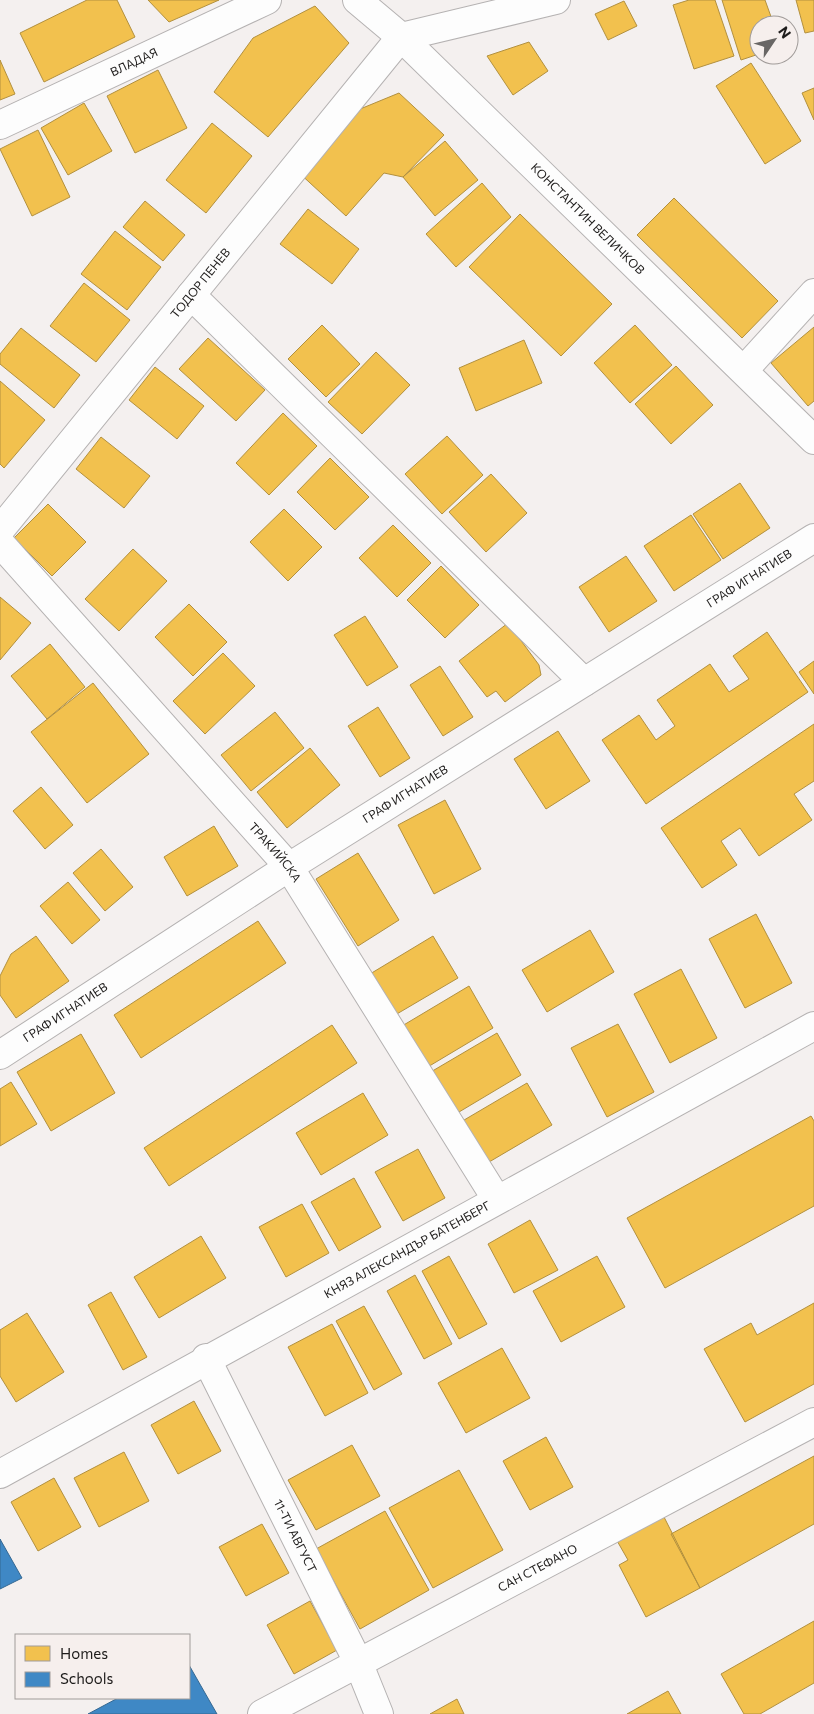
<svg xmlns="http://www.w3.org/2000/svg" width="814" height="1714" font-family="Commissioner,sans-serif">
  <rect width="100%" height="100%" fill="#f4f0ef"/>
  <!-- homes -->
  <path fill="#f2c14e" stroke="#b2903f" d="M87,0H117L135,37L44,82L20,33Z
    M148,0H219L169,22Z
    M689,0H715L734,56L694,69L673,5Z
    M722,0H765L774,25H759V54L741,60Z
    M796,0H814V31L805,33Z
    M624,1L637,26L608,40L595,14Z
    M315,6L349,43L268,137L214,92L253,38Z
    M529,42L548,71L513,95L487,56Z
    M0,60L15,94L0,100Z
    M751,63L801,141L765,164L716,86Z
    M158,70L187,128L135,153L107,96Z
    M814,88V120L802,93Z
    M399,93L444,135L403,177L384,173L346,216L297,171L348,114Z
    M84,103L112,151L68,175L41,128Z
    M212,123L252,156L206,213L166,180Z
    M38,130L70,197L32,216L0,149Z
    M445,141L478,180L435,216L403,177Z
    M482,183L511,217L456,267L426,234Z
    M674,198L778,301L742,338L637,235Z
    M145,201L185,235L163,261L123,227Z
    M308,209L359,249L332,284L280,244Z
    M520,214L612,304L561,356L469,267Z
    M115,231L161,267L127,310L81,274Z
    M84,283L130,320L96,362L50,326Z
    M322,325L360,364L326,397L288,359Z
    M635,325L672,365L630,403L594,363Z
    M814,327V401L808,406L771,363Z
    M21,328L80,375L54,408L0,364V354Z
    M208,338L265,390L236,421L179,369Z
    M524,340L542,383L476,411L459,368Z
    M376,352L410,385L362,434L328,402Z
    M676,366L713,405L671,444L635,404Z
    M155,367L204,406L177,439L129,400Z
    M0,381L45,420L4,468L0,464Z
    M283,413L317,446L269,495L236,463Z
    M447,436L483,475L442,514L405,474Z
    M101,437L150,476L124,508L76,469Z
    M330,458L369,497L335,530L297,492Z
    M491,474L527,513L486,552L449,512Z
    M740,483L770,528L723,559L693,514Z
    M48,504L86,542L52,576L14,538Z
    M284,509L322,547L288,581L250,542Z
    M691,515L721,560L674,591L644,546Z
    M393,525L431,563L397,597L359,558Z
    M133,549L167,581L119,631L85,599Z
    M626,556L657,601L609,632L579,587Z
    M441,566L479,605L445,638L407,600Z
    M0,597L31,623L0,660Z
    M189,604L227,642L193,676L155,637Z
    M365,616L398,667L367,686L334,635Z
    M508,623L539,665L541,675L505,702L496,691L487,697L459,661Z
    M767,632L808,692L646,804L602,740L639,715L656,740L675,726L657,700L710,664L729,692L749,679L733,656Z
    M50,644L85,687L47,719L11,676Z
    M223,653L255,686L205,734L173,701Z
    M814,661V694L799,672Z
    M440,666L473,717L443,736L410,685Z
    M93,683L149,754L87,803L31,732Z
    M378,707L410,758L380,777L348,726Z
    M275,712L304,748L251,791L221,755Z
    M814,724V781L794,794L812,820L759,856L740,828L721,841L737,865L702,888L661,828Z
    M558,731L590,781L546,809L514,759Z
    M310,748L340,785L287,828L257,792Z
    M41,787L73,825L45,849L13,811Z
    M445,800L481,869L434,894L398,825Z
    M214,826L238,866L187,896L164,857Z
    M101,849L133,887L105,911L73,873Z
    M358,853L399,920L358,946L316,879Z
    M68,882L100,920L72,944L40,906Z
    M756,914L792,983L745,1008L709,939Z
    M258,921L286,963L141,1058L114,1015Z
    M590,930L614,972L547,1012L522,970Z
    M36,936L69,981L16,1018L0,995V976L11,954Z
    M433,936L458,978L390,1018L365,977Z
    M681,969L717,1038L670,1063L634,994Z
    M469,986L493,1028L426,1068L402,1026Z
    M618,1024L654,1092L607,1117L571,1048Z
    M332,1025L357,1063L169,1186L144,1148Z
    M497,1033L521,1075L454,1115L429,1073Z
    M81,1034L115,1093L51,1131L17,1072Z
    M11,1082L37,1124L0,1146V1089Z
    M527,1083L552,1125L484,1165L459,1123Z
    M363,1093L388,1135L321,1175L296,1133Z
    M811,1116L814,1121V1206L665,1288L627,1218Z
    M418,1149L445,1198L403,1221L375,1172Z
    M354,1178L381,1227L339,1251L311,1202Z
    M302,1204L329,1253L286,1277L259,1227Z
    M530,1220L558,1270L514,1293L488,1244Z
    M201,1236L226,1278L159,1318L134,1277Z
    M449,1256L487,1324L459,1339L422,1271Z
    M597,1256L625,1307L561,1342L533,1291Z
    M415,1275L452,1344L424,1359L387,1291Z
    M111,1292L147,1357L123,1370L88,1305Z
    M814,1303V1384L745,1422L704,1349L751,1323L757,1335Z
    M364,1306L402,1374L374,1390L336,1321Z
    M27,1313L64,1372L16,1402L0,1376V1330Z
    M332,1324L368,1393L325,1416L288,1347Z
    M502,1348L530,1398L466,1433L438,1383Z
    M194,1401L221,1451L178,1474L151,1425Z
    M546,1437L573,1487L530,1510L503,1461Z
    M352,1445L380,1496L316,1530L288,1480Z
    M124,1452L149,1501L99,1527L74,1478Z
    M814,1456V1524L700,1588L671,1534Z
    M459,1470L503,1550L433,1588L389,1508Z
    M54,1478L81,1527L38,1551L11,1502Z
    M385,1511L429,1590L360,1629L316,1549Z
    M663,1515L700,1588L646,1617L619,1565L628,1560L616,1539Z
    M262,1524L289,1573L246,1596L219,1547Z
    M310,1601L337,1650L294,1674L267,1625Z
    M814,1621V1683L760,1714H744L721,1674Z
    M668,1691L681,1714H627Z
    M457,1699L464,1714H430Z"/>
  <!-- schools -->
  <path fill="#3f88c5" stroke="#356892" d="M0,1539L22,1578L0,1589Z
    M189,1665L217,1714H88L118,1698H189Z"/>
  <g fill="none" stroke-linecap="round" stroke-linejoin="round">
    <!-- street casing -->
    <g stroke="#b5b2b2" stroke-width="30">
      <g id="street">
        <path id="s1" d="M357,0L401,37L814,440"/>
        <path id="s2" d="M0,125L267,0"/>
        <path d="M191,295L584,682"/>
        <path d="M744,370L814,293"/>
        <path id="s3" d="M0,530L401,37L556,0"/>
        <path id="s4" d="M0,543L289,867L497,1200"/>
        <path id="s5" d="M0,1055L289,867L814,538"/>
        <path id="s6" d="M206,1358L358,1662L379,1714"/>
        <path id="s7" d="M0,1474L814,1026"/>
        <path id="s8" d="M262,1714L814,1422"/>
      </g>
    </g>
    <!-- street -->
    <use href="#street" stroke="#fdfdfd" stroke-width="28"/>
  </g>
  <g text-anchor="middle" stroke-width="5" stroke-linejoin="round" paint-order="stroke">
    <!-- street labels -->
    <g font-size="12" fill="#1e1c1b" stroke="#f6efed">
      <text dy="4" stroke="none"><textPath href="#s2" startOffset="148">ВЛАДАЯ</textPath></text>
      <text dy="4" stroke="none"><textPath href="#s1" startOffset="318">КОНСТАНТИН ВЕЛИЧКОВ</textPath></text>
      <text dy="4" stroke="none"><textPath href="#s3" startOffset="318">ТОДОР ПЕНЕВ</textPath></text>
      <text dy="4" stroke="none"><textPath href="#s5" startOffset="888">ГРАФ ИГНАТИЕВ</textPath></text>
      <text dy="4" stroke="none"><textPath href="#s5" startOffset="482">ГРАФ ИГНАТИЕВ</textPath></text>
      <text dy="4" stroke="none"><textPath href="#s4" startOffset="414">ТРАКИЙСКА</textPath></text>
      <text dy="4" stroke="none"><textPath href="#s5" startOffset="78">ГРАФ ИГНАТИЕВ</textPath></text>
      <text dy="4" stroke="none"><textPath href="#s7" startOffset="465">КНЯЗ АЛЕКСАНДЪР БАТЕНБЕРГ</textPath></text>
      <text dy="4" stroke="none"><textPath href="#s6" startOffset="199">11-ТИ АВГУСТ</textPath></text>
      <text dy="4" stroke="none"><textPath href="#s8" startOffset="312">САН СТЕФАНО</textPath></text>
    </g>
  </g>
  <!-- legend -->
  <rect x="15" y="1634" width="175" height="65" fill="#f6efed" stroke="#a09b99"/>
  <rect x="25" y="1646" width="25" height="15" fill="#f2c14e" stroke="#a09b99"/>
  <text x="60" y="1659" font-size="15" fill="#1e1c1b">Homes</text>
  <rect x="25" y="1672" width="25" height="15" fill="#3f88c5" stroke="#a09b99"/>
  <text x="60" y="1684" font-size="15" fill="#1e1c1b">Schools</text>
  <!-- north arrow -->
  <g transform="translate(774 40) rotate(55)"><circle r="24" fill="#f6efed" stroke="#a09b99"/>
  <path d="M0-4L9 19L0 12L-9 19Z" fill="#696665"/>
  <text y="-8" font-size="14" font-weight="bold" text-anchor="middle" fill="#1e1c1b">N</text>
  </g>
</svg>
